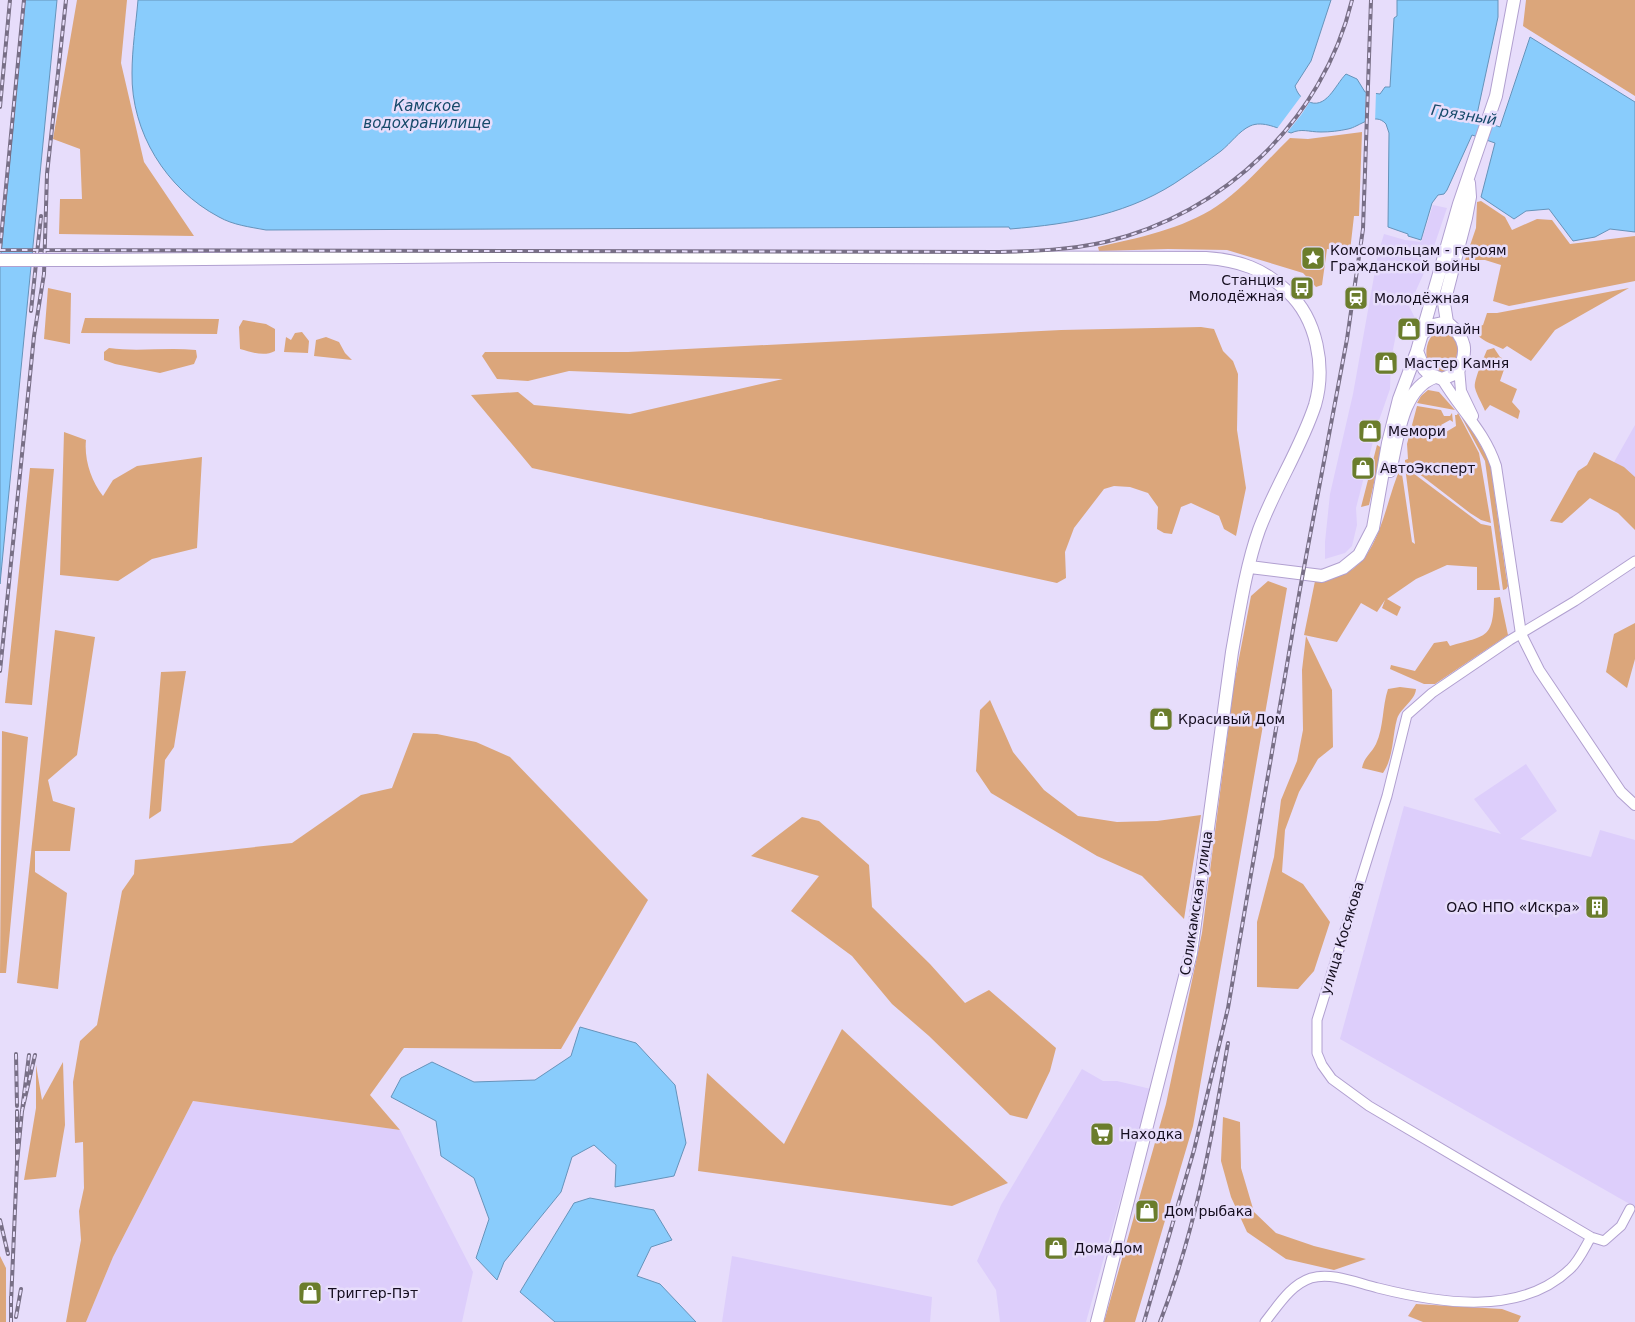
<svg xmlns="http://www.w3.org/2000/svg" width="1635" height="1322" font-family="'DejaVu Sans',sans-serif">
  <rect width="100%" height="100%" fill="#e7ddfb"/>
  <!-- built -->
  <path fill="#ddcefb" d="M1433,205L1447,208L1428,264L1409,306L1415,318L1414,332L1397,329L1391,360L1390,389L1377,426L1356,508L1357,525L1352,546L1345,553L1325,559V542L1330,494L1353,394L1378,254L1384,234L1405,240L1421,242Z
    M1635,425V515L1596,494Z
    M1526,764L1557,811L1520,839L1591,857L1600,830L1635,840V1207L1340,1039L1404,806L1501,834L1474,799Z
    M1082,1069L1103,1081H1117L1151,1089L1086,1322H1000L996,1290L977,1261L1001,1205Z
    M193,1101L400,1130L473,1272L462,1322H86L113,1257Z
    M732,1256L932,1297L930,1322H722Z"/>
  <!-- green -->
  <path fill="#dba67b" d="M77,0H127L121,63L144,162L194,236L59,234L60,199H82L80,149L53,139Z
    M1526,0H1635V96L1523,26Z
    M1362,132L1359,216H1354L1350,251L1327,249L1322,285L1316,287L1303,273L1227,250L1168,249L1099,251L1098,247C1137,238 1183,229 1217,206C1244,188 1266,161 1290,138L1308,139Z
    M1481,201L1505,217L1512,230L1537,219L1552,220L1570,244L1635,236V281L1509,306L1493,301L1501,265L1485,260H1465L1476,228L1477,202Z
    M48,288L71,293L70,344L44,339Z
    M1629,288L1555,330L1531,361L1507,346L1503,349C1491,343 1479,341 1473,328L1483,325L1487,313H1497Z
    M85,318L219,319L217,334L81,333Z
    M243,320L266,324L275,329V351C264,357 251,352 240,349L239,327Z
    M1201,327L1214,329L1223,351L1233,361L1238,374L1237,430L1246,488L1236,536L1224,529L1219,516L1191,503L1181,507L1172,534L1164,533L1157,529L1158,507L1148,493L1130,487L1114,486L1104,489L1074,528L1065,552L1066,578L1057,583L532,468L471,395L518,392L534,405L630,414L783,379L569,371L528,381L497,379L482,356L485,352H628L1061,330Z
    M1442,328L1450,330L1459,345L1455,363L1445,373H1439L1429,369C1424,353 1425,336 1442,328Z
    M302,332L309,341L308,353L284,352L286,337L291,340L295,333Z
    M326,337L339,342L345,353L352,360L314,356L316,340Z
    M109,348C138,352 167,347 196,350L197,357L194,364L160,373L115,364L104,360V352Z
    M1494,348L1500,357L1507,361L1500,381L1517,389L1512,402L1520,411L1518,419L1490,405L1485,411C1482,403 1477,396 1475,388C1473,382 1484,357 1487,350Z
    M1428,390L1439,392L1455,410L1417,403L1421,396Z
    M1417,406L1441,410L1444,416H1450L1452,413L1453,422L1450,420L1441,425L1446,432L1456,426L1455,415H1457L1458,413L1479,453L1491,523L1481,520L1470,513L1405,463V460L1408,459L1407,444Z
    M1464,416L1490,462L1506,575L1508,586L1506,589L1503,590L1485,461L1462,418Z
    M64,432L86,440C84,459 91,481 103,496L113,480L137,466L202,457L197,548L152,559L118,581L60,575Z
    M1377,445L1382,448L1369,505L1361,507Z
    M1594,452L1624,467L1635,477V530L1618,513L1590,498L1562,523L1550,521L1578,471L1587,465Z
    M1401,467L1412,542L1415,544L1405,467L1481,524L1491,526L1500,590H1477V567L1447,565L1416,579L1387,599L1401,607L1397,616L1382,608L1385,600L1377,612L1361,603L1337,642L1304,635L1315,581C1326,579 1339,578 1348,572C1381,554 1386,498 1401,467Z
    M30,468L54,469L32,705L5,703Z
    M1268,581L1287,588L1193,1126L1135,1322H1104L1166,1104L1202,933L1234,684L1251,596Z
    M1500,597L1508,635L1435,684H1424L1390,669L1391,665L1415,671L1434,643L1447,641L1450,646C1487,635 1493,639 1494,598Z
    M1635,623V659L1627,688L1606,672L1614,634Z
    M55,630L95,637L77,755L48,780L53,801L75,808L70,851H35V872L67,893L58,989L17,983Z
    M1306,636L1332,690L1333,747L1318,759L1299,792L1285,830L1282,872L1303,884L1330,922L1314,971L1298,989L1257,987V922L1274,857L1281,800L1297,761L1303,730L1302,670Z
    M186,671L174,747L165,760L161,811L149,819L161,672Z
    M1400,687L1416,689C1415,701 1401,707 1397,719C1392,737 1394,757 1383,773L1362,768C1364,757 1371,754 1376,744C1384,727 1382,707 1388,689Z
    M990,700L1013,752L1044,790L1078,816L1117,822L1157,821L1201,815L1184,919L1142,876L1097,856L991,793L976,771L980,710Z
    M2,731L28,737L6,973H0Z
    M413,733L437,734L476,742L510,757L648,900L561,1049L404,1048L370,1095L400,1130L193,1101L113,1257L86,1322H66L81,1240L79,1211L84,1188L83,1142L75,1143L73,1082L80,1041L97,1025L122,891L134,874L135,860L292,843L361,795L392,788Z
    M802,817L819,821L869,865L872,907L930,964L965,1003L989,990L1056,1048L1050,1071L1027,1119L1010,1115L929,1036L892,1004L852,956L791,911L819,876L751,856Z
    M842,1029L1008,1183L952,1206L698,1171L707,1073L784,1144Z
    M63,1062L65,1125L56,1177L24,1180L36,1108V1065L42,1100Z
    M1223,1117L1240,1122L1241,1168L1254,1212L1276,1233L1314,1246L1366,1259L1334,1270L1286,1259L1247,1232L1231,1197L1221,1161Z
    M0,1256L6,1268V1322H0Z
    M1416,1304L1502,1309L1521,1316L1518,1322H1423L1408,1316Z"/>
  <!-- water -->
  <path fill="#89ccfc" stroke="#6693ba" d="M25,0H57L0,584V264Z
    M138,0H1331L1311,61L1295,86C1297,93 1301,98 1307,101C1326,111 1335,85 1346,74L1357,79L1365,92L1380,94L1385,87H1390L1394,18L1397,16V0H1498V17L1476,119L1500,127L1530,37L1635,102V232L1610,229L1595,237L1573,241L1549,209L1526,211L1514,219L1481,197L1495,143L1472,135L1447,190L1444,194L1438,195L1432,203L1421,240L1408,236V234L1388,227L1389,133L1386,124C1375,111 1359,127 1348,129C1339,131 1330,132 1321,132C1308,132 1302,128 1291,133C1279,129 1263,120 1250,126C1239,131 1231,143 1221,151C1209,160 1196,169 1184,177C1132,214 1072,224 1010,229L1009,227L266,230C250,227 233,225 219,217C166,189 131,132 132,73C132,49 136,24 138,0Z
    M580,1027L636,1043L675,1085L686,1143L674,1176L615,1187L616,1165L594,1145L572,1157L561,1192L504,1262L497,1280L476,1258L489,1219L474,1178L441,1156L436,1121L391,1097L401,1078L432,1062L474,1082L535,1080L571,1056Z
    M590,1198L654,1210L672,1240L651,1247L637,1276L660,1284L696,1322H555L520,1292L574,1203Z"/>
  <!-- pier -->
  <path fill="#e7ddfb" d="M1366,89L1376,92L1375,123H1365Z
    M1302,95L1311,100L1301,115L1286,134L1276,130Z"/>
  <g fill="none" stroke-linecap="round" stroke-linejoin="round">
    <!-- minor casing -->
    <g stroke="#b1a0d0" stroke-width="11">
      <path id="minor" d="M1630,1209L1621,1226L1604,1241L1591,1237L1369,1106L1332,1079L1322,1065L1317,1053V1020L1387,796L1407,715L1432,693L1510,640L1575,601L1635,561
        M1265,1322C1278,1306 1290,1285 1311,1278C1332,1272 1357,1283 1378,1288C1438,1303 1520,1317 1570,1269C1579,1261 1585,1247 1591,1237"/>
    </g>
    <!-- tertiary casing -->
    <g stroke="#b1a0d0" stroke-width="12">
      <path id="tertiary" d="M1459,368L1461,391L1473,416
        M1442,379C1460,410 1484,430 1496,466L1521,634L1539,670L1621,792L1635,805"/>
    </g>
    <!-- primary casing -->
    <g stroke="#b1a0d0" stroke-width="14">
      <path id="primary" d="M99,260L498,256L1206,258C1239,260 1264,269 1288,292C1317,319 1326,367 1315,405C1301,448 1275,487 1259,530C1246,566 1239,613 1232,652L1191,953L1097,1322
        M1447,322L1444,303L1466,218L1470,197L1469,183
        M1422,334L1433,325L1447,322C1466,338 1469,351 1457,373L1442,379L1429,374L1424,369L1417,351L1459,204L1496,96L1514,0
        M1390,471C1398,439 1401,389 1435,377
        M1250,567L1322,576L1343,568L1359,555L1373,528L1388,443L1399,399L1417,351"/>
    </g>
    <!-- minor -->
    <use href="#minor" stroke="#fff" stroke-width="9"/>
    <!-- tertiary -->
    <use href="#tertiary" stroke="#fff" stroke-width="10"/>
    <!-- primary -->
    <use href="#primary" stroke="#fff" stroke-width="12"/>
    <!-- rail casing -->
    <g stroke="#786f86" stroke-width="4">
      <path id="rail" d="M0,107L10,0
        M0,249L24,0
        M0,250L999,252C1035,251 1070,250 1105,242C1224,214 1323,120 1352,0
        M31,311L41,216
        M0,671L34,336L44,274L47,174L66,0
        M16,1054L17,1106
        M29,1055L22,1111L35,1055
        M17,1111V1163L22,1111
        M0,1220L8,1254
        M11,1296V1322
        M11,1303L17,1163
        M16,1317L21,1289
        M1144,1322L1194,1150L1228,1008L1300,589L1347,339L1363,229L1371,0
        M1160,1322C1195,1232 1212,1138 1228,1043"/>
    </g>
    <!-- rail -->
    <use href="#rail" stroke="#e7ddfb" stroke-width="2" stroke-dasharray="5.5" stroke-linecap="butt"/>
    <!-- primary-bridge casing -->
    <g stroke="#b1a0d0" stroke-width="14" stroke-linecap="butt">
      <path id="primary-bridge" d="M0,260H99"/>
    </g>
    <!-- primary-bridge -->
    <use href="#primary-bridge" stroke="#fff" stroke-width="12"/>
  </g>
  <!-- icons -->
  <defs>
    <g id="sight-square" transform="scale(1.25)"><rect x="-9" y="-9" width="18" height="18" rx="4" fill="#6b7d2c" stroke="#e7ddfb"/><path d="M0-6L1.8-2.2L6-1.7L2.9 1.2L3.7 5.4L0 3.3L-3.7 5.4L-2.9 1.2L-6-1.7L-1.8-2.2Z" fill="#fff"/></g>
    <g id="bus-square" transform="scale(1.25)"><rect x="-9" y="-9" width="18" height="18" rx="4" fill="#6b7d2c" stroke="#e7ddfb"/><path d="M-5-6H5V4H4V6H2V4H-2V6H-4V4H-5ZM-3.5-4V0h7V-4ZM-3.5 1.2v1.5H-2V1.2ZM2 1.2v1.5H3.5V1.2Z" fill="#fff"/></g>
    <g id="station-square" transform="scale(1.25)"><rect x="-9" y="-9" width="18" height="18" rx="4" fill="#6b7d2c" stroke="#e7ddfb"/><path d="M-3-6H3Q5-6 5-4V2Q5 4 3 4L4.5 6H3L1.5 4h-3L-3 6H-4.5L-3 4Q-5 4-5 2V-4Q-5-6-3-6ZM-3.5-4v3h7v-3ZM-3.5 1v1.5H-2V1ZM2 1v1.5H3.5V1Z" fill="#fff"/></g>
    <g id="shop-square" transform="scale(1.25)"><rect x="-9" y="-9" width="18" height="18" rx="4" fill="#6b7d2c" stroke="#e7ddfb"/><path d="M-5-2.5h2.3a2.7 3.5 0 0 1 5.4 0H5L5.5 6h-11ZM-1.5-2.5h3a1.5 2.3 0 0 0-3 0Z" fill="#fff"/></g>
    <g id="building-square" transform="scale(1.25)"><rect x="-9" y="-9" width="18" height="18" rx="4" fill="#6b7d2c" stroke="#e7ddfb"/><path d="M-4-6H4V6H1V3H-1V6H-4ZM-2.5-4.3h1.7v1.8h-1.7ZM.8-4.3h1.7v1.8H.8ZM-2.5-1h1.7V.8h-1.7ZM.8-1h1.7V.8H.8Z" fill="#fff"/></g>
    <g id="supermarket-square" transform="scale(1.25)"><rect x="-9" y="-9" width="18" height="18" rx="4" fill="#6b7d2c" stroke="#e7ddfb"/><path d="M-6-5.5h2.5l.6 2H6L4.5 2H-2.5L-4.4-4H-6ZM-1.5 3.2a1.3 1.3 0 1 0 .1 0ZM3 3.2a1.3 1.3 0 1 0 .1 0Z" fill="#fff"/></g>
  </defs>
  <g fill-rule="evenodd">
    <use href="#sight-square" x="1313" y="258"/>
    <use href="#bus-square" x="1302" y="288"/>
    <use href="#station-square" x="1356" y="298"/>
    <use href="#shop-square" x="1409" y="329"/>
    <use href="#shop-square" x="1386" y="363"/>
    <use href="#shop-square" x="1370" y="431"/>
    <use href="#shop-square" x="1363" y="468"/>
    <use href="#shop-square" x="1161" y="719"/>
    <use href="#building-square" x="1597" y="907"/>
    <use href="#supermarket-square" x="1102" y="1134"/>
    <use href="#shop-square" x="1147" y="1211"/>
    <use href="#shop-square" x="1056" y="1248"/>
    <use href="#shop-square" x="310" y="1293"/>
  </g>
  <g text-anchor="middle" stroke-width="5" stroke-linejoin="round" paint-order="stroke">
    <!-- poi labels -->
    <g font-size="14" fill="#150e1f" stroke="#e7ddfb" text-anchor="start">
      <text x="1330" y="255">Комсомольцам - героям<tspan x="1330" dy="16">Гражданской войны</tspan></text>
      <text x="1284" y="285" text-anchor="end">Станция<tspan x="1284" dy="16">Молодёжная</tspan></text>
      <text x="1374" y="303">Молодёжная</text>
      <text x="1426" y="334">Билайн</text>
      <text x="1404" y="368">Мастер Камня</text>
      <text x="1388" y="436">Мемори</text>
      <text x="1380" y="473">АвтоЭксперт</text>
      <text x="1178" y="724">Красивый Дом</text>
      <text x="1580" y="912" text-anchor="end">ОАО НПО «Искра»</text>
      <text x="1120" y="1139">Находка</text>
      <text x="1164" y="1216">Дом рыбака</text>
      <text x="1074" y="1253">ДомаДом</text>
      <text x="328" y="1298">Триггер-Пэт</text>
    </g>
    <!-- street labels -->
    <g font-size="14" fill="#150e1f" stroke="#e7ddfb">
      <text transform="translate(1196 903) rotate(-81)" y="5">Соликамская улица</text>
      <text transform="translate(1342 938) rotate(-73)" y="5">улица Косякова</text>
    </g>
    <!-- water labels -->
    <g font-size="15" font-style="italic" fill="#164a6a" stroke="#e7ddfb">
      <text x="427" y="111">Камское<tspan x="427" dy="17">водохранилище</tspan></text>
      <text transform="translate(1464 115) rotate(9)" y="5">Грязный</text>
    </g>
  </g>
</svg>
